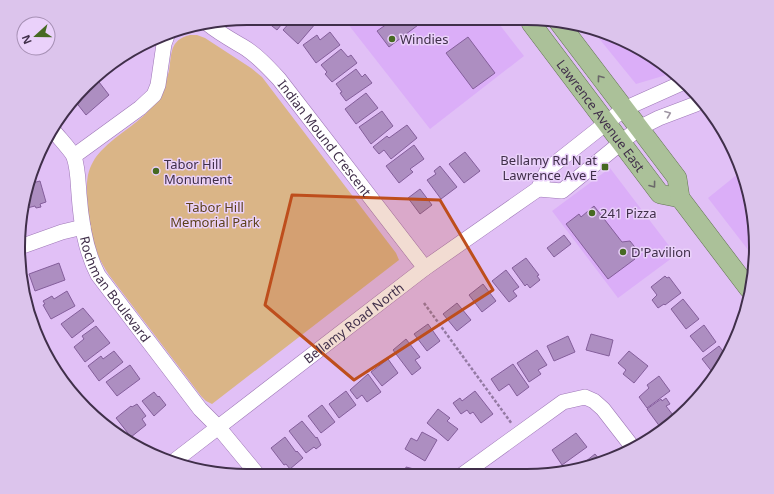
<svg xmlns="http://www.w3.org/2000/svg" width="774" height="494" font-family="'Noto Sans',sans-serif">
  <rect width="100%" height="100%" fill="#e1c0f6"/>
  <!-- built -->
  <path fill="#dbaef8" d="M344,19L496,20L524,56L430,129Z
    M593,30L615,36L667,65L673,73L636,84L593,31Z
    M610,168L676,255L618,298L552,211Z
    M739,173L754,217L752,255L708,198Z"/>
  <!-- green -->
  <path fill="#dab587" d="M190,35H197L205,38L251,68L262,77L396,253L399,260L212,404L206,401L201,396L109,275C104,267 99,259 96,250C90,231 84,194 88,175C90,166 95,157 101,151C118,133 142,122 156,102C162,92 166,82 169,71C172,54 169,40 190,35Z"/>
  <!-- building -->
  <path fill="#ad8ec1" stroke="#845e9b" d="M262,18H286V19L277,30Z
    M296,18H312L316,23L298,44L283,30L292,20L294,21Z
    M394,19H426L389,47L377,31Z
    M330,32L340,45L316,63L303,45L317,35L320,40Z
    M468,37L495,73L473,89L446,53Z
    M341,49L348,57L351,55L357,63L332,82L325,74L327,72L321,65Z
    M356,69L362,77L365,74L372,83L346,101L340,93L342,92L336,84Z
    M99,82L109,95L86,115L75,101Z
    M366,93L378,108L356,124L345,109Z
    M382,111L393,126L371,144L359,127Z
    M407,125L417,138L391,159L384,150L379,154L373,147L387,136L389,138Z
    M414,145L424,159L410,169L413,172L399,183L386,166Z
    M465,152L480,171L464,183L449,164Z
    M440,166L457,187L441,199L427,180L436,174L434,171Z
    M40,181L46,202L40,204L41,207L36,208L35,206L27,208L25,201L28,184Z
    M420,189L432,205L420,214L408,198Z
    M594,206L622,242L630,241L638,251L632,255L635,259L608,279L566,224L579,214L581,217Z
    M564,235L571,244L554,257L547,248Z
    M526,258L539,275L537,276L540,280L530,288L527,284L525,286L512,268Z
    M59,263L65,280L35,291L29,274Z
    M506,270L519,287L513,291L517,296L509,302L492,281Z
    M665,276L667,278L669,277L681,293L665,305L664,304L658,308L652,300L657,295L651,287Z
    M483,284L496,301L482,312L469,295Z
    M67,291L75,306L51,319L43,305L45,304L43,301L52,296L54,299Z
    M683,299L699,319L686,329L671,309Z
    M457,303L471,320L457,331L443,314Z
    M83,308L94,321L72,338L61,324Z
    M428,324L440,341L427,351L414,334Z
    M704,325L716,342L703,352L690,336Z
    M96,326L110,343L85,362L74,347L84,339L82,336Z
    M591,334L613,340L609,356L586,350Z
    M568,336L575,352L554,361L547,346Z
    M406,339L420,357L415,360L421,368L412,375L393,350Z
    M719,346L725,354L717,369L713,373L702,359Z
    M537,350L547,365L538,370L541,374L529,382L517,363Z
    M114,351L123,362L99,381L88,366L101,356L103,359Z
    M629,351L648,366L634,383L623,374L626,370L618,363Z
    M388,359L398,373L382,386L371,372Z
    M513,364L529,387L517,396L509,384L499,391L491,379Z
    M130,365L140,379L117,396L106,382Z
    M368,374L381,392L367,402L362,395L357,399L350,390Z
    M659,376L670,391L647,408L639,397L649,388L647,385Z
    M346,391L356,405L339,418L329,404Z
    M475,391L493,414L481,423L473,412L470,414L467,410L461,414L453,403L460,398L462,401Z
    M154,392L158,397L159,396L166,405L154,416L142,401Z
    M666,398L670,404L666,406L673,415L676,412L679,416L663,431L647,409L661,399L662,401Z
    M137,404L146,416L142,419L146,425L131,437L116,418L131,406L132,407Z
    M322,405L335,422L321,433L308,416Z
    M438,409L450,418L447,421L458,429L448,441L427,423Z
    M302,421L316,438L317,437L321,445L316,449L314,447L306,453L289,431Z
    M422,432L437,440L425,461L405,449L411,438L417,441Z
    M576,433L587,447L562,465L552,450Z
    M285,437L296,452L297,451L303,458L290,469L286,464L284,465L271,448Z
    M595,454L600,460L581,465Z
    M406,467L422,471L421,475H404Z
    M523,469L528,475H514Z"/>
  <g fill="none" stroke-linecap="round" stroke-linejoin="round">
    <!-- minor casing -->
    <g stroke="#9e77b7" stroke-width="16">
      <g id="minor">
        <path id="s1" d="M208,24C219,33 230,39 242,46C256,54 268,67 279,79L425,268"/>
        <path id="s2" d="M53,130C58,137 72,151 74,157C78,168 78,182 79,194C81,222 85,250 98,275L200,409L219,428L257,474"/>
        <path d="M74,156L140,108L154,95L158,85L164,44L168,33"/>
        <path d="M538,189L562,191L639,128L659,118L696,104L698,101"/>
        <path d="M20,247L62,232L83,227"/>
        <path id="s3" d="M173,462L425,268L538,189L548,169L624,109L682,83"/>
        <path d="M462,475L563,402L585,397L594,401L603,409L634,449"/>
      </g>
    </g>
    <!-- major casing -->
    <g stroke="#617351" stroke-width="20">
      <g id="major">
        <path id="s4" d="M531,20V23L660,194L680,198"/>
        <path d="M557,20L677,178L680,198L749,289"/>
      </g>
    </g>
    <!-- path -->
    <path stroke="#947aa3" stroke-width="2.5" stroke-dasharray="3 2" stroke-linecap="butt" d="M424,303L512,424"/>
    <!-- minor -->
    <use href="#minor" stroke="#fff" stroke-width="15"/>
    <!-- major -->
    <use href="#major" stroke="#abc199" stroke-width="19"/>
  </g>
  <!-- one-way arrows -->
  <defs><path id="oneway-chevron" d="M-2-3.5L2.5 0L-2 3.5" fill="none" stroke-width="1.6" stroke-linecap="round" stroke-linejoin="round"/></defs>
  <g stroke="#6b696a">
    <use href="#oneway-chevron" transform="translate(600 78) rotate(-127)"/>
    <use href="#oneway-chevron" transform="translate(653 185) rotate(53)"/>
  </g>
  <use stroke="#a097a4" href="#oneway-chevron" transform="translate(668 114) rotate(-21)"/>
  <!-- marked area -->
  <path fill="#be4e1c" fill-opacity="0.2" stroke="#be4e1c" stroke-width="3" stroke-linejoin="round" d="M292,195L440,200L493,290L354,380L265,305Z"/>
  <!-- markers -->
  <g fill="#466a22" stroke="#ead1fa" stroke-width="1.5">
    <circle cx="392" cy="39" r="4"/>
    <rect x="601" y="163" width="8" height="8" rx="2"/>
    <circle cx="156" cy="171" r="4"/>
    <circle cx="592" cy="213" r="4"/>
    <circle cx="623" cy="252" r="4"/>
  </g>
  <g text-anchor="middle" stroke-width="3" stroke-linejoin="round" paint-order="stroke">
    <!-- poi labels -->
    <g font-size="13" fill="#402f4a" stroke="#ead1fa" text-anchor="start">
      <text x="400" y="44">Windies</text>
      <text x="597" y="165" text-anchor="end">Bellamy Rd N at<tspan x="597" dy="15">Lawrence Ave E</tspan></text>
      <text x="164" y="169">Tabor Hill<tspan x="164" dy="15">Monument</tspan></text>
      <text x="600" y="218">241 Pizza</text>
      <text x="631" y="257">D'Pavilion</text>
    </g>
    <!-- street labels -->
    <g font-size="13" fill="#402f4a" stroke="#ead1fa">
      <text dy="5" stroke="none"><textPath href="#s4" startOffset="119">Lawrence Avenue East</textPath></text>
      <text dy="5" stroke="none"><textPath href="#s1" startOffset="165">Indian Mound Crescent</textPath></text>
      <text dy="5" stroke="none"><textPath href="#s2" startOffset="176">Rochman Boulevard</textPath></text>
      <text dy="5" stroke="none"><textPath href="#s3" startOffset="228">Bellamy Road North</textPath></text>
    </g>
    <!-- park labels -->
    <g font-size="13" fill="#5c401a" stroke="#ead1fa">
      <text x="215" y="212">Tabor Hill<tspan x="215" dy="15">Memorial Park</tspan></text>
    </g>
  </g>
  <!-- crop -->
  <path d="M0 0H774V494H0ZM247 25H527A222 222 0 0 1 749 247V247A222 222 0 0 1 527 469H247A222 222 0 0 1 25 247V247A222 222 0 0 1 247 25Z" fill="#dcc4ec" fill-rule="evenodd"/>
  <path fill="none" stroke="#402f4a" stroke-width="2" d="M247 25H527A222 222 0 0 1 749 247V247A222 222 0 0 1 527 469H247A222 222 0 0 1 25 247V247A222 222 0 0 1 247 25Z"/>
  <!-- north arrow -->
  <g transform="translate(36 36) rotate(249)"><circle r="19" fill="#ead1fa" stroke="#a690b4"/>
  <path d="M0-3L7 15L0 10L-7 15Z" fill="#466a22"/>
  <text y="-6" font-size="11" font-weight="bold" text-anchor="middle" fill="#402f4a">N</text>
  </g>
</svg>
